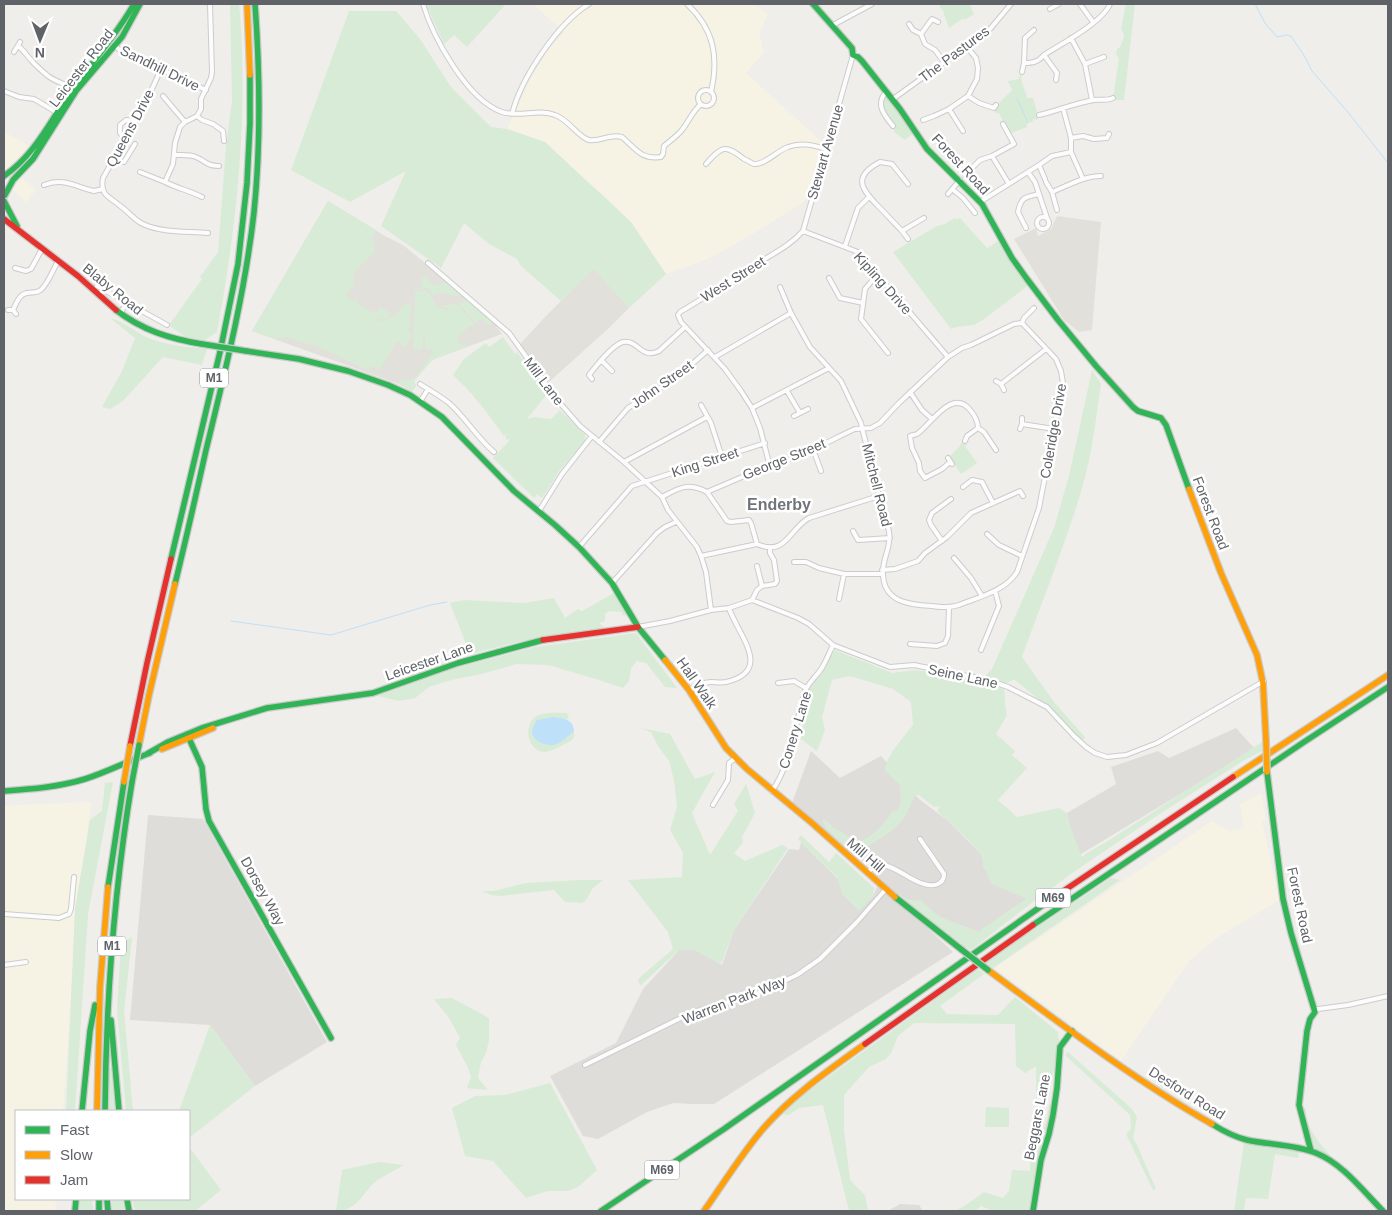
<svg xmlns="http://www.w3.org/2000/svg" width="1392" height="1215" font-family="Arial,sans-serif">
  <rect width="100%" height="100%" fill="#efeeea"/>
  <!-- commercial -->
  <path fill="#f7f3e4" d="M533,4H754L768,14L759,33L764,52L746,73L824,144L805,201L749,236L710,258L666,274L631,222L608,199L578,174L545,142L507,129L531,78L547,52L564,32Z
    M6,133L31,147L20,160L4,173V135Z
    M22,178L36,190L26,202L12,189Z
    M1261,793L1266,820L1262,821L1279,900L1218,937L1189,961L1121,1061L995,968L1212,821L1229,831L1244,828L1240,805Z
    M87,802L91,803L75,937L63,1111H16V1199H56L55,1211H17L4,1209V806Z"/>
  <!-- industrial -->
  <path fill="#dfddda" d="M1236,728L1255,749L1076,857L1067,813L1116,784L1111,767L1158,751L1169,758Z
    M811,751L840,778L881,756L919,799L947,820L982,855L984,868L1027,899L978,932L939,917L920,900L916,902L906,899L893,891L868,866L792,803Z
    M148,815L203,819L327,1042L255,1086L210,1025L130,1020Z
    M801,842L838,879L843,894L859,910L873,896L878,885L918,919L953,952L714,1104H692L673,1103L647,1112L598,1139L583,1136L550,1076L616,1043L643,989L680,949H694L722,965L734,930L789,849L799,850Z
    M900,1204L919,1205L923,1211H888Z"/>
  <!-- education -->
  <path fill="#e2e0da" d="M328,201L385,236L403,245L469,299L494,323L502,334L432,360L414,381L416,386L412,391L399,384L252,331Z
    M1057,216L1101,222L1092,330L1079,332L1064,320L1014,239L1036,228L1038,236L1051,229Z
    M594,268L629,308L609,328L549,382L520,344L544,318Z"/>
  <!-- green -->
  <path fill="#d8ebd6" d="M230,4H239C249,112 237,226 217,332L205,340L185,337L169,325L202,279L200,277L218,252L226,147L232,101Z
    M426,4H506L467,47L454,35L444,44Z
    M938,4H970L974,14L966,19H962L949,28L943,11Z
    M1126,4H1135L1124,100H1117L1113,98L1119,59L1116,54L1117,49L1120,47L1123,40L1124,34L1121,29Z
    M349,11H396L420,39L451,87L491,127L507,129L545,142L631,222L666,274L629,308L594,269L561,301L521,266L517,259L489,244L464,223L441,268L381,226L406,171L350,202L291,170Z
    M1020,74H1021C1021,83 1025,89 1027,98H1033L1037,112L1039,115L1037,120L1034,119L1032,122L1027,123V127L1009,134L999,113H995L994,108L1012,90L1008,81L1019,79Z
    M886,92L915,132L905,140L894,132L895,131L884,116L881,97Z
    M328,201L376,230L372,238L375,251L355,272L353,278L354,284L346,296L353,301L355,298L357,300L356,302L373,313L375,311L377,312L381,307L392,315L382,320L375,316H374L381,322L396,315L405,304L411,305L410,328L407,326L406,328L411,332L410,339L405,347L397,341L379,370L371,366L369,369L380,376L319,347L286,337L275,339L252,331Z
    M955,218L957,219L960,218L987,248L1002,239L1030,284L983,320L974,325L956,327L951,329L893,252L937,226L945,224Z
    M424,276H426C432,288 437,286 447,281L464,295C451,299 442,288 433,296L430,290L426,288L417,290L422,286L421,279Z
    M425,290C433,295 432,304 440,308C443,309 446,309 449,311L447,308L439,306L455,304L458,305L474,324L467,328L457,338L460,342L459,343L461,345L465,344L466,347L432,360L414,381L416,386L412,391L399,384L400,380L414,379L433,352L431,349H425V333H423V349H414L413,347L415,292Z
    M469,299L493,322L489,325L481,319L475,323L459,304Z
    M111,319C123,320 134,331 146,337C164,345 187,347 207,349L202,365L163,357L123,401L110,409L102,407L122,371L135,338Z
    M503,337L515,354L517,352L522,359H524L548,393L527,419L534,417L551,419L560,410L585,435V441L560,470L542,498L537,494L534,498L493,458L509,441L510,439L507,440L505,437L508,433L504,436C488,414 473,393 453,375L464,359L486,343L489,347Z
    M1092,370L1101,384C1096,418 1092,455 1082,488C1065,546 1042,601 1022,657L1054,702L1085,737L1082,741L1037,698L1014,679L1004,685L1005,705L1007,715L996,734L1015,751L1012,755L1027,768L998,800L1017,817L1059,808L1067,813L1070,826L1082,857L1087,853L1111,839L1262,742V751L1243,761L1158,815L1078,869L1038,898L971,950L961,945L893,891C901,896 910,903 920,900L940,917L978,932L1027,899L992,884L984,867L982,855L966,838L937,811L940,806L934,807L919,795H916C910,802 910,809 905,816C896,830 881,838 868,846L856,843L851,850C840,841 828,833 822,820L824,819L836,829L858,842C870,839 888,822 892,811H897L901,802L900,785L885,771C884,759 905,735 913,725L911,702L893,689L850,676L832,680L822,717L825,730L817,751L801,739L808,690L835,650L892,673L915,670L982,679L992,669L1054,528L1069,476Z
    M965,441L967,444L965,446L977,463L961,474L955,465L952,464L949,457L960,446L961,443Z
    M614,593L629,616L622,615V612L608,611L607,613H605V621L599,623L608,630L517,642L470,654L450,603L464,600L524,603L554,598L565,618L578,609L582,611Z
    M636,633L677,688L665,687L646,663L637,661L631,668L629,681L623,688L596,679L548,665L517,664L481,674L451,680L429,687L415,698L399,701L378,696L462,666L536,647Z
    M567,713L569,718L568,719L553,717L546,745C558,745 566,739 574,731V737L571,741C566,743 551,752 546,752C526,753 522,721 539,715C546,712 559,713 567,713Z
    M641,728L670,734L695,779L715,772L692,813L710,855L738,811L734,804L746,784L755,813L742,837L743,843L734,853L745,861L782,845L788,848L734,930L721,964L694,950H679L640,986L638,979L673,949L668,932L628,880L682,877L683,853L670,830L677,807L674,780L669,761L658,746L651,732Z
    M113,782L88,914L75,1111H66L75,908L90,820L102,811L105,783Z
    M801,835L829,862L836,853L874,888L873,896L859,911L842,894L838,878L798,839Z
    M1111,878L1120,880L993,968L984,963Z
    M580,880H603L593,888L586,900L582,903L565,902L554,890L500,896L491,895L482,891H494L526,883Z
    M132,937L124,1011L133,1111H126L117,1010L121,944Z
    M978,969L984,974L940,1006L947,1014L998,1015L1015,997L1058,1032L1059,1041L1049,1097H1036V1066L1025,1073L1016,1066L1015,1024L914,1023L898,1036L891,1053L886,1059L869,1067L844,1095V1130L850,1180L865,1195L868,1211H849L823,1105L799,1108L789,1115L783,1114L801,1097L817,1085Z
    M452,998L489,1018V1041L486,1053L481,1062L478,1078L488,1090L467,1088L471,1077L468,1068L456,1045L460,1038L449,1018L434,999Z
    M210,1025L255,1086L189,1138V1111H179Z
    M1068,1052L1132,1109L1137,1117L1133,1138L1137,1145L1156,1189L1153,1190L1126,1134L1131,1129L1130,1115L1065,1055Z
    M109,1068H111L115,1111H109Z
    M550,1083L597,1170L578,1187L568,1191H548L526,1198L493,1161L465,1156L452,1108L475,1096L505,1095Z
    M1049,1104L1051,1105L1045,1137L1039,1154L1036,1179L1030,1211H993L981,1206L975,1211H955L966,1205L984,1192L1003,1198L1009,1191L1012,1170L1030,1171V1137H1040L1047,1118Z
    M986,1107L1009,1108V1127H985Z
    M1303,1108H1306C1306,1113 1306,1119 1308,1123C1314,1140 1341,1170 1358,1178L1356,1179H1354L1315,1149L1305,1119Z
    M1244,1142L1299,1152L1298,1158L1275,1154L1268,1199L1246,1198L1244,1211H1234Z
    M189,1147L221,1190L195,1211H135L132,1199H189Z
    M379,1162L404,1165C396,1170 387,1174 379,1179C363,1190 359,1211 336,1211L342,1170Z
    M80,1199H92L93,1211H79Z
    M112,1199H123L124,1211H112Z"/>
  <!-- water -->
  <path fill="#bfe0f9" d="M553,717C564,718 573,719 574,731C569,736 561,743 554,745C545,746 532,741 532,731C533,727 535,723 537,720Z"/>
  <g fill="none" stroke-linecap="round" stroke-linejoin="round">
    <!-- stream -->
    <path stroke="#bfe0f9" stroke-width="1" d="M1255,4L1265,23L1277,37L1287,35L1291,36L1305,57L1312,71L1347,111L1388,163
      M1017,98L1028,123
      M231,621L331,635L430,605L447,602"/>
    <!-- street casing -->
    <g stroke="#cbcccc" stroke-width="6">
      <path id="street" d="M423,4C433,37 467,100 502,112C520,118 538,108 555,115C568,119 578,137 589,140C601,142 610,133 622,137C636,149 641,160 661,157L663,154L664,146C670,141 677,136 682,130C689,121 692,112 701,104
        M687,4C714,29 719,57 711,92
        M1080,4L1093,22
        M1050,9L1059,4
        M909,24L913,30L921,34L925,44L935,50L944,62
        M833,25L872,4
        M1034,30L1025,38L1024,63C1033,63 1038,62 1044,55C1061,44 1103,22 1110,4
        M921,34L932,19L938,22
        M1071,38L1085,64L1092,100
        M18,46C24,50 26,55 31,60C36,66 42,71 48,76C56,82 65,84 73,88
        M115,46L121,51L206,90
        M14,52L20,42
        M1044,55L1057,73L1056,80
        M1085,64L1104,57
        M161,69L147,100L103,178C100,195 108,196 119,205C128,211 134,220 143,224C161,233 189,231 208,233
        M1022,72L1024,63
        M698 98a8 8 0 1 1 16 0a8 8 0 1 1-16 0Z
        M4,91L19,97L34,99L56,112
        M886,92C875,104 884,115 893,126
        M163,96L185,122
        M968,96L979,103L994,108L996,105
        M893,99L990,29L1011,4
        M1063,108L1071,138V152L1083,179
        M949,109L963,131
        M512,114C521,78 558,23 589,4
        M1039,115C1057,111 1075,103 1094,100C1100,99 1108,101 1113,98
        M197,116L202,120L213,124L223,131L224,141
        M923,120L934,116L949,109L968,96L977,79L978,68L976,58L967,47
        M1071,138L1083,136L1094,139L1107,138L1109,134
        M125,139L120,133V125L126,120L135,121
        M174,155C181,155 189,154 196,157C206,161 206,166 219,166
        M992,156L1014,144L1003,124
        M124,162L135,144
        M706,164C722,146 725,144 744,159C747,160 751,163 754,164C765,165 778,150 788,147C801,142 813,145 826,149
        M1039,165L1045,179
        M140,172L165,182L173,164L175,143L180,127L185,122L197,116L201,109V99L211,78L212,72L210,4
        M1028,172L1035,182L1047,218
        M965,175L980,160L992,156L1009,184
        M165,182C177,188 190,191 202,197
        M1046,182L1052,192L1057,210
        M908,184L892,164L880,162C851,177 862,190 880,208C887,215 894,223 902,231L924,218
        M44,185C61,178 73,185 90,190L94,191L103,189
        M952,189L963,198L975,213
        M1052,192C1067,186 1084,176 1101,176
        M948,194L960,180
        M980,202L1039,165L1052,156L1071,152
        M1037 223a6 6 0 1 1 12 0a6 6 0 1 1-12 0Z
        M1026,228L1018,212C1021,197 1025,197 1039,194
        M803,231L858,252L948,357
        M902,231L908,239
        M845,246L858,208L869,197
        M428,263L509,333L559,402L580,426L624,462L662,497L668,510L697,547L701,556L706,572L711,610
        M15,268L26,271L31,269L42,249
        M877,275L865,289L861,319L888,353
        M829,278L840,298L863,303
        M97,286L167,325
        M8,310H13L16,314
        M13,310C16,304 19,294 27,293C31,292 36,293 39,291C46,288 54,268 58,261
        M120,314L127,302
        M1022,323L1024,318L1034,308
        M715,357L791,313
        M601,360L612,371
        M592,379L589,375C596,366 612,345 623,342C638,339 641,360 659,351L685,327
        M996,381L1001,384L1004,390
        M420,384C430,390 440,396 449,403C466,418 477,438 494,452
        M1001,384L1046,349
        M787,391L800,413
        M910,392L922,410L932,419
        M420,402L428,389
        M701,405L711,423L722,457
        M752,408L829,368
        M794,416L808,409
        M1022,424L1054,429
        M1020,429L1022,424V418
        M965,441L967,436L978,428
        M599,442L628,408L670,382L682,373L708,350
        M813,449L821,471
        M948,458L952,464
        M624,462L707,417
        M950,462L942,469L925,478L920,471L919,463L912,448L910,436C912,435 915,435 917,434C930,426 952,386 971,411C975,416 978,422 978,428L984,432L996,450
        M769,463L760,428L752,408L741,391L725,369L681,322L678,315L680,312C704,298 728,282 752,267C770,255 789,247 803,231L853,55
        M963,487L972,480L982,482L993,503
        M707,492L763,468L769,463C782,468 838,436 855,429L871,428L880,423L899,403L948,357L962,348L971,345L1014,324L1022,323L1056,359L1061,371L1063,383L1039,508L1017,572C1005,591 979,597 959,605C950,608 942,607 932,606C909,605 883,602 883,573C882,559 892,546 889,532C887,519 882,507 879,495C873,473 868,451 862,428L861,423L841,381L810,347L791,313L780,287
        M662,497C679,488 687,482 707,492L727,521L731,522L749,520L751,523L757,544C786,557 789,529 809,518L879,496
        M539,511L562,474L592,436
        M853,531L858,540L890,538
        M987,534L999,545L1022,556
        M942,541L931,525L929,520L932,513L951,499
        M579,547L632,486L765,443
        M701,556L757,544
        M954,558L971,578L982,596
        M794,562H806L819,568L844,574H883
        M757,566L762,586
        M882,570L895,569L918,561L925,553L947,537L971,513L1020,491L1023,496
        M612,583L657,533L665,527L676,522
        M762,586L775,584L777,581L774,560L770,553V547
        M839,599L844,574
        M752,600L757,590L762,586
        M638,627L670,621L711,610L729,608L752,600L798,618L809,624L833,645L890,667L914,665L988,680L1008,687L1047,707L1074,736L1086,747L1095,753L1107,757L1126,755L1157,743L1264,681
        M910,644L937,646L945,643L948,636L949,607
        M981,650L999,606L995,591
        M778,683L794,681L806,688
        M689,690C696,686 703,682 711,682C716,682 721,683 726,682C774,671 738,635 729,608
        M772,791C792,762 795,724 805,691C808,683 819,674 823,666C827,659 830,651 833,645
        M713,805L728,780L729,763L736,758
        M868,872C872,869 875,864 881,865C895,865 910,881 924,884C933,887 944,885 944,874L920,839
        M4,914L59,918L69,914L71,909L74,877
        M4,965L26,962
        M1315,1012L1318,1009L1348,1005L1388,996
        M585,1065L691,1013L759,993L797,975L820,959L856,923L886,889"/>
    </g>
    <!-- fast casing -->
    <g stroke="#cacacb" stroke-width="8">
      <path id="fast" d="M813,4L852,48L853,55L858,57L862,61L900,109L927,149L982,204L1012,258L1027,279L1058,320L1096,366L1133,407L1138,411L1161,418L1166,425L1189,489
        M4,176C36,154 51,119 73,89C94,60 117,34 134,4
        M5,195L13,180L33,159L76,91L122,37L140,4
        M4,201L17,226
        M116,310C142,330 170,339 202,344
        M246,351L299,359L348,371L388,385L410,395L442,417L514,491L555,525L579,547L612,583L638,627L665,660
        M171,559L220,352L238,264L247,183L250,123V75
        M175,584C186,539 196,495 206,450C225,372 245,293 254,212C261,143 260,73 255,4
        M187,734L202,767L206,809L209,821L331,1038
        M147,754L168,742L202,728L267,708L373,693L458,663L543,640
        M1267,772L1283,899L1291,933L1315,1012L1310,1019L1307,1031L1299,1105L1311,1151
        M4,791C31,789 59,787 85,779C107,772 128,761 150,753
        M108,887L124,782
        M895,897L962,950
        M1033,925L1304,742L1388,687
        M111,1020L119,1111
        M82,1111L90,1031L95,1005
        M105,1111C106,1001 114,890 132,782
        M1212,1124C1223,1131 1235,1137 1247,1140C1270,1145 1294,1144 1316,1153C1343,1164 1363,1191 1383,1211
        M99,1199V1211
        M107,1199L108,1211
        M127,1199L129,1211
        M75,1211L76,1199
        M601,1211L724,1129L1053,898
        M1033,1211L1041,1160L1049,1134L1053,1115L1057,1088L1060,1047L1072,1031"/>
    </g>
    <!-- slow casing -->
    <g stroke="#cacacb" stroke-width="8">
      <path id="slow" d="M247,4L250,75
        M1189,489L1221,573L1257,655L1263,683L1266,740
        M665,660L689,690L726,748L747,769L812,823L895,897
        M139,745L149,695L175,584
        M162,749L213,728
        M1233,777L1388,675
        M988,970C1061,1024 1133,1079 1212,1124
        M97,1111L100,987L108,887
        M704,1211C723,1184 741,1155 762,1130C791,1096 829,1070 865,1044"/>
    </g>
    <!-- jam casing -->
    <g stroke="#cacacb" stroke-width="8">
      <path id="jam" d="M4,219L78,276L116,310
        M543,640L638,627
        M130,746L147,663L171,559
        M1053,898L1233,777
        M865,1044L1033,925"/>
    </g>
    <!-- street -->
    <use href="#street" stroke="#fdfcfc" stroke-width="4"/>
    <!-- fast -->
    <use href="#fast" stroke="#30b455" stroke-width="5.5"/>
    <!-- slow -->
    <use href="#slow" stroke="#ff9f0a" stroke-width="5.5"/>
    <!-- jam -->
    <use href="#jam" stroke="#e5322d" stroke-width="5.5"/>
    <!-- fast-bridge casing -->
    <g stroke="#cacacb" stroke-width="8" stroke-linecap="butt">
      <path id="fast-bridge" d="M202,344L246,351
        M132,782L139,745
        M962,950L988,970"/>
    </g>
    <!-- slow-bridge casing -->
    <g stroke="#cacacb" stroke-width="8" stroke-linecap="butt">
      <path id="slow-bridge" d="M1266,740L1267,772
        M124,782L130,746"/>
    </g>
    <!-- fast-bridge -->
    <use href="#fast-bridge" stroke="#30b455" stroke-width="5.5"/>
    <!-- slow-bridge -->
    <use href="#slow-bridge" stroke="#ff9f0a" stroke-width="5.5"/>
  </g>
  <g text-anchor="middle" stroke-width="5" stroke-linejoin="round" paint-order="stroke">
    <!-- shield labels -->
    <g fill="#fff" stroke="#8f9295" stroke-width="1">
      <rect x="200" y="368.5" width="28" height="19" rx="4"/>
      <rect x="1035.5" y="888.5" width="35" height="19" rx="4"/>
      <rect x="98" y="936.5" width="28" height="19" rx="4"/>
      <rect x="644.5" y="1160.5" width="35" height="19" rx="4"/>
    </g>
    <g font-size="12" font-weight="bold" fill="#5f6368">
      <text x="214" y="382">M1</text>
      <text x="1053" y="902">M69</text>
      <text x="112" y="950">M1</text>
      <text x="662" y="1174">M69</text>
    </g>
    <!-- street labels -->
    <g font-size="14" fill="#5f6368" stroke="#fff">
      <text transform="translate(954 54) rotate(-37)" y="5">The Pastures</text>
      <text transform="translate(81 68) rotate(-52)" y="5">Leicester Road</text>
      <text transform="translate(160 68) rotate(26)" y="5">Sandhill Drive</text>
      <text transform="translate(130 128) rotate(-62)" y="5">Queens Drive</text>
      <text transform="translate(825 152) rotate(-74)" y="5">Stewart Avenue</text>
      <text transform="translate(961 164) rotate(47)" y="5">Forest Road</text>
      <text transform="translate(733 279) rotate(-32)" y="5">West Street</text>
      <text transform="translate(883 283) rotate(48)" y="5">Kipling Drive</text>
      <text transform="translate(113 289) rotate(39)" y="5">Blaby Road</text>
      <text transform="translate(544 381) rotate(53)" y="5">Mill Lane</text>
      <text transform="translate(662 384) rotate(-35)" y="5">John Street</text>
      <text transform="translate(1053 431) rotate(-80)" y="5">Coleridge Drive</text>
      <text transform="translate(784 459) rotate(-22)" y="5">George Street</text>
      <text transform="translate(705 462) rotate(-18)" y="5">King Street</text>
      <text transform="translate(877 485) rotate(76)" y="5">Mitchell Road</text>
      <text transform="translate(1211 513) rotate(69)" y="5">Forest Road</text>
      <text transform="translate(429 661) rotate(-19)" y="5">Leicester Lane</text>
      <text transform="translate(963 676) rotate(12)" y="5">Seine Lane</text>
      <text transform="translate(697 683) rotate(55)" y="5">Hall Walk</text>
      <text transform="translate(795 730) rotate(-73)" y="5">Conery Lane</text>
      <text transform="translate(866 855) rotate(41)" y="5">Mill Hill</text>
      <text transform="translate(263 891) rotate(61)" y="5">Dorsey Way</text>
      <text transform="translate(1300 905) rotate(78)" y="5">Forest Road</text>
      <text transform="translate(734 1000) rotate(-21)" y="5">Warren Park Way</text>
      <text transform="translate(1187 1093) rotate(32)" y="5">Desford Road</text>
      <text transform="translate(1037 1117) rotate(-79)" y="5">Beggars Lane</text>
    </g>
    <!-- quarter labels -->
    <g font-size="16" font-weight="bold" fill="#70757a" stroke="#fff">
      <text x="779" y="510">Enderby</text>
    </g>
  </g>
  <!-- border -->
  <rect width="1392" height="1215" fill="none" stroke="#5f6368" stroke-width="10"/>
  <!-- legend -->
  <rect x="15" y="1110" width="175" height="90" fill="#ffffff" stroke="#bfc1c3"/>
  <rect x="25" y="1126" width="25" height="8" fill="#30b455" stroke="#bfc1c3"/>
  <text x="60" y="1135" font-size="15" fill="#5f6368">Fast</text>
  <rect x="25" y="1151" width="25" height="8" fill="#ff9f0a" stroke="#bfc1c3"/>
  <text x="60" y="1160" font-size="15" fill="#5f6368">Slow</text>
  <rect x="25" y="1176" width="25" height="8" fill="#e5322d" stroke="#bfc1c3"/>
  <text x="60" y="1185" font-size="15" fill="#5f6368">Jam</text>
  <!-- north arrow -->
  <g transform="translate(40 40) rotate(181)" stroke="#ffffff" stroke-width="4" paint-order="stroke">
  <path d="M0-4L9 19L0 12L-9 19Z" fill="#5f6368"/>
  <text y="-8" font-size="14" font-weight="bold" text-anchor="middle" fill="#5f6368">N</text>
  </g>
</svg>
